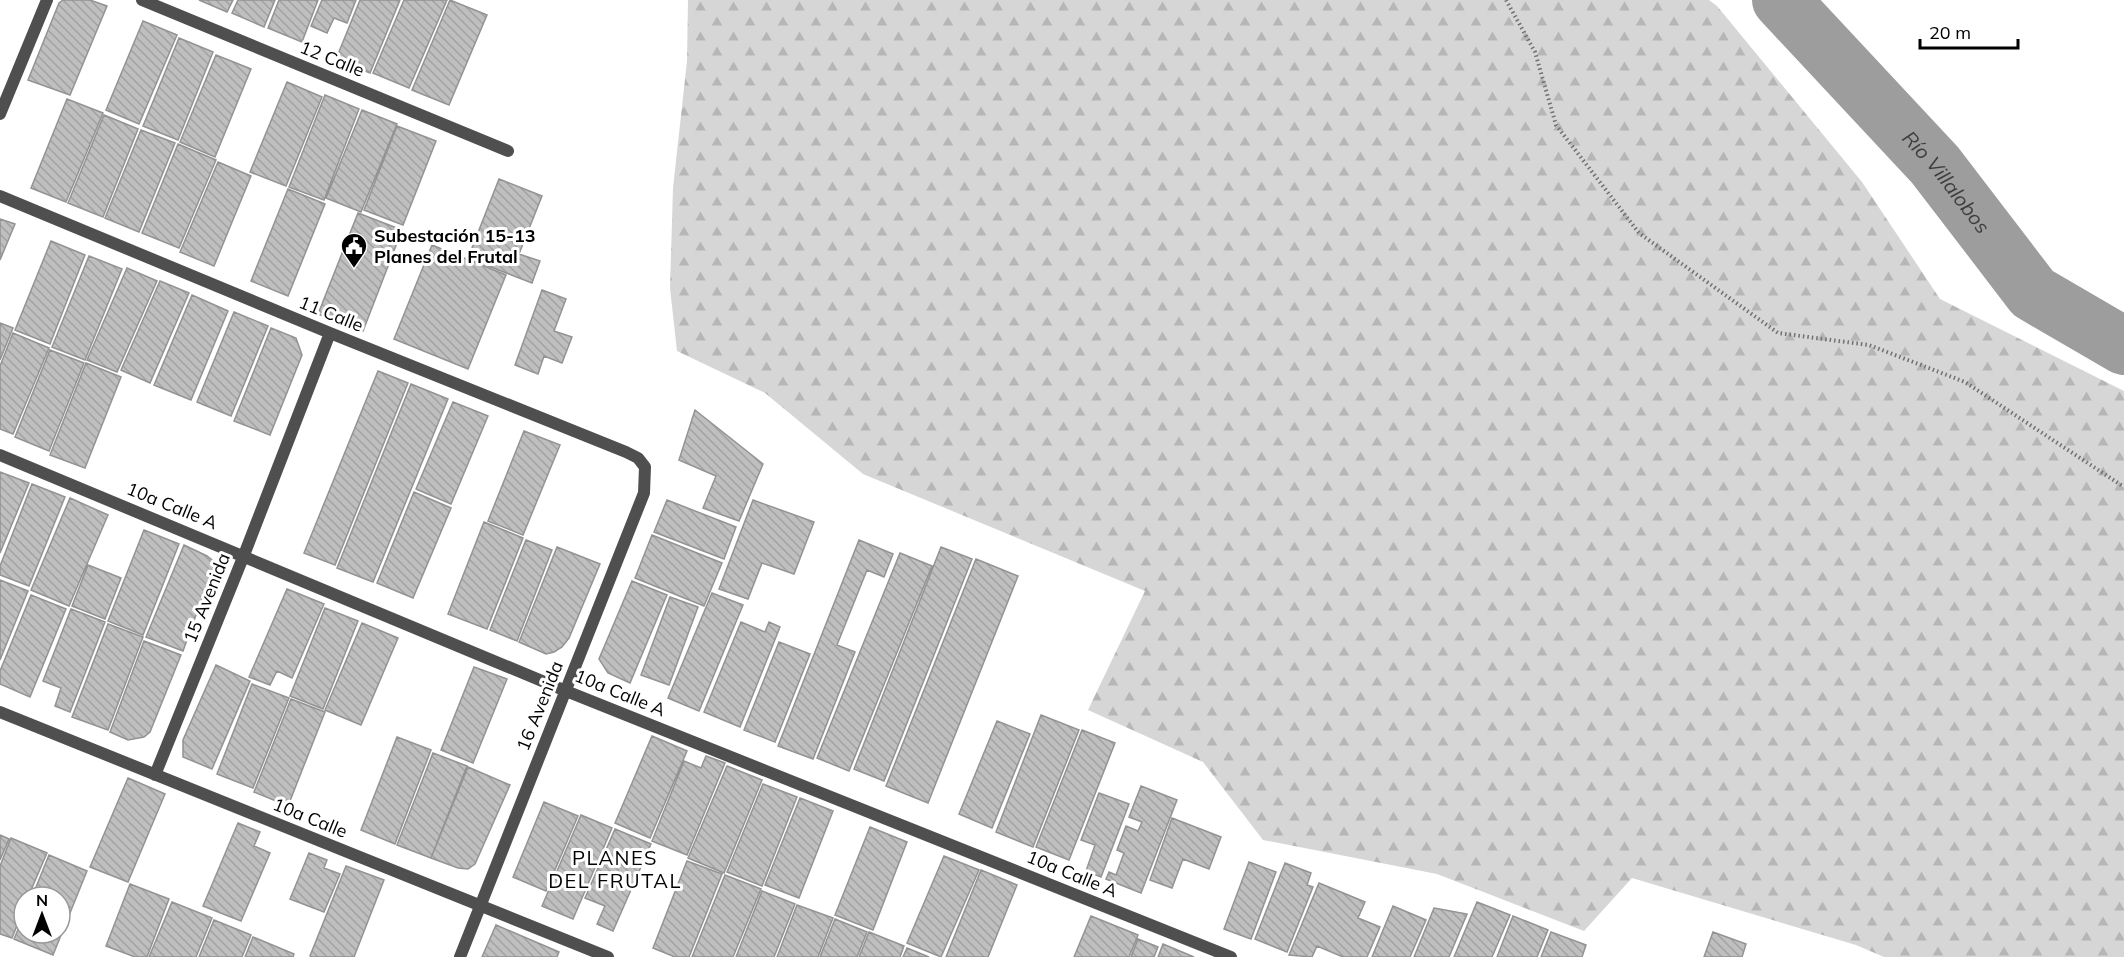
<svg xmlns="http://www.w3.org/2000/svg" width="2124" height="957" font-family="Mulish,sans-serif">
  <defs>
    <pattern id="forest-firs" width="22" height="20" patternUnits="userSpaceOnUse" patternTransform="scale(1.5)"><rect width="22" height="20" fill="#d6d6d6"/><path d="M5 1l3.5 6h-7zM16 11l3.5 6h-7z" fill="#b6b6b6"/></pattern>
    <pattern id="building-back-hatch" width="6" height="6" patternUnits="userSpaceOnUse" patternTransform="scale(1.5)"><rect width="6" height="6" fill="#bfbfbf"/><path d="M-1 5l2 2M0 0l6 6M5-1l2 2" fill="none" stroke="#a2a2a2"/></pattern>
  </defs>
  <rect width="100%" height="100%" fill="#fff"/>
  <!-- forest -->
  <path fill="url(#forest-firs)" d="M688,0H1709L1717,6L1862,182L1940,299L2124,391V957H1884L1856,945L1632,878L1584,931L1437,874L1263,840L1203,762L1088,710L1145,591L863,474L765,393L677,351L670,288L673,188L687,61Z"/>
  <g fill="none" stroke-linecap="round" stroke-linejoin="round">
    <!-- river -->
    <path stroke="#9d9d9d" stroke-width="58" id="s1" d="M1781,0L1935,165L2033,293L2124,346"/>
  </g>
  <!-- building -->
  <path fill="url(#building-back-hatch)" stroke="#939393" stroke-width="1.5" d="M63,0H90L107,6L70,95L28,80L59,3Z
    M199,0H233L227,12Z
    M238,0H275L264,27L232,13Z
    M279,0H318L302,42L268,28Z
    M322,0H356L347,23L334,18L327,33L311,26Z
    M360,0H400L370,73L336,59Z
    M404,0H447L409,88L373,73Z
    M450,0L487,15L449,105L412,90Z
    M143,21L177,35L139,124L106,110Z
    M179,38L213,52L178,140L143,126Z
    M216,55L251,69L215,157L180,142Z
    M287,82L322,97L286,186L250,172Z
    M325,95L359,109L324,200L289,187Z
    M67,99L103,113L66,202L31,188Z
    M362,110L397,124L361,212L326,198Z
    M104,115L138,129L103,217L68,203Z
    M397,126L436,141L403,225L364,210Z
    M141,130L175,143L139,232L105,218Z
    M178,144L216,160L179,248L142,233Z
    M218,162L251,176L214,266L180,252Z
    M499,179L542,196L519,254L540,261L532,283L468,258Z
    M288,189L325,204L288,296L251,281Z
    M358,213L402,230L363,331L318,314Z
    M0,219L15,224L0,260Z
    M51,241L85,255L50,344L15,330Z
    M432,245L506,275L468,369L394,339Z
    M89,256L122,269L85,360L52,347Z
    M127,268L157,281L117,372L87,360Z
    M160,281L189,293L150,383L121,370Z
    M542,290L566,299L554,331L572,337L562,363L544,356L538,374L515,365Z
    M192,295L228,311L191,400L154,385Z
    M234,312L268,326L231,416L197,402Z
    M0,323L13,328L0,360Z
    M271,328L296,338L302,355L270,435L234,421Z
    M13,333L49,348L13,434L0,429V366Z
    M50,350L84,363L49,451L15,437Z
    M86,363L121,377L85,468L50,455Z
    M378,371L408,383L335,565L304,553Z
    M411,384L448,399L373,582L337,568Z
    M453,402L488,416L451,504L416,489Z
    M695,410L763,464L739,521L703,508L716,476L679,460Z
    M524,431L560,445L523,535L488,521Z
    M0,472L29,483L0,553Z
    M32,484L65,497L29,586L0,575V566Z
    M414,492L451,508L413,598L377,583Z
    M70,498L108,515L69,606L31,590Z
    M667,500L736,527L724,559L654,532Z
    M753,500L814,522L794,574L762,563L748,599L719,589Z
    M484,522L523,538L487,629L448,614Z
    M144,530L179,544L143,635L108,621Z
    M652,535L722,563L704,606L635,578Z
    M526,540L552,550L517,641L490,630Z
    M859,540L893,554L884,577L867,570L837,645L855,652L813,759L778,746Z
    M184,545L207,556L212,560L213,568L183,651L146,637Z
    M557,547L600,564L569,638L562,647L554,652L546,654L519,642Z
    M941,547L972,559L884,781L854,769Z
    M900,553L932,566L849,771L817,758Z
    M976,559L1018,576L928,803L886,786Z
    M88,565L121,578L105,619L72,606Z
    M0,580L28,591L0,660Z
    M632,581L667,595L630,683L608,673L599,659Z
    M287,589L324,604L292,678L277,671L270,685L249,677Z
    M712,593L743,605L699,711L668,698Z
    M31,595L66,609L30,697L0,684V671Z
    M670,597L698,607L669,685L641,675Z
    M325,608L358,621L323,709L290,696Z
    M71,609L105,622L70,712L55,706L61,688L43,681Z
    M741,622L765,632L769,622L780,627L740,727L704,712Z
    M362,623L398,638L361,725L325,710Z
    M108,624L143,637L108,730L72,717Z
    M144,641L181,655L150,732L144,737L128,740L110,732Z
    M779,642L810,654L775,742L744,730Z
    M216,665L250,681L212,769L183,757V740Z
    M474,667L507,679L473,763L441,750Z
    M252,684L289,698L253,788L217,774Z
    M291,699L325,712L288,806L254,792Z
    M1041,715L1079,730L1033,847L996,832Z
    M997,721L1030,734L992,828L959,814Z
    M1082,730L1115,743L1069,860L1036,847Z
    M652,736L687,751L650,838L615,823Z
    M397,737L431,750L395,844L361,830Z
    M433,753L467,766L431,858L397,845Z
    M706,756L725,763L687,855L652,841L684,761L701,768Z
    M727,766L762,780L724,873L688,858Z
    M468,767L510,785L475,864L468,869L458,868L431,858Z
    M128,778L165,794L128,882L90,867Z
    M763,784L797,797L762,886L727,872Z
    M1141,786L1177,800L1141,893L1106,879L1109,872L1116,875L1124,853L1117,850L1126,826L1138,831L1142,822L1129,817Z
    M1099,793L1129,804L1101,877L1086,871L1095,845L1081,840Z
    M800,798L833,811L799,898L765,885Z
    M544,802L578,816L546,891L513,877Z
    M581,815L612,828L573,919L542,906Z
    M1172,818L1221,837L1209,869L1183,859L1172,888L1150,880Z
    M238,823L260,832L254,846L270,853L241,921L203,906Z
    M870,827L907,842L873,930L835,915Z
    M615,829L651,844L613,931L597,924L605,906L585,898Z
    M0,835L9,839L0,860Z
    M11,838L47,853L28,897H24V908L12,938L0,934V866Z
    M309,853L327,860L324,868L340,874L324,912L290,899Z
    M49,855L87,871L53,955L14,939L24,915V933H60V897H32Z
    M944,856L979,870L941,957L907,943Z
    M687,861L722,874L689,957H675L653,948Z
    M1249,862L1276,872L1251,939L1224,929Z
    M1285,863L1311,873L1307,885L1313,887L1287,952L1255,939Z
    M346,866L384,880L354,957H312L310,956Z
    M981,870L1017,885L988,957H946Z
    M725,875L761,889L733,957H692Z
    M1319,883L1365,902L1358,918L1380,927L1367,957H1343L1317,946L1312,957L1289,955Z
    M130,884L169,899L147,957H135L106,946Z
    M762,891L795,904L774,957H736Z
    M172,902L212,918L196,957H149Z
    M1477,902L1510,915L1492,957H1454Z
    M797,905L833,918L818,957H777Z
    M1393,906L1426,920L1410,957H1372Z
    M1434,908L1467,914L1449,957H1414Z
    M1091,916L1138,935L1129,957H1074Z
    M1513,916L1548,930L1537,957H1497Z
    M835,919L867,932L857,957H820Z
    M214,920L251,935L242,957H199Z
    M496,925L559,952L557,957H482Z
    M869,932L904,946L900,957H859Z
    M1551,932L1586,945L1582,957H1541Z
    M1713,932L1746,944L1742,957H1704Z
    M253,937L294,954L293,957H245Z
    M1138,939L1158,947L1154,957H1131Z
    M1163,944L1194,957H1158Z
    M907,948L929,957H903Z"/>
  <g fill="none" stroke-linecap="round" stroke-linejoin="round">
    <!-- path -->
    <path stroke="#717171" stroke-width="4" stroke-dasharray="1.5 3" stroke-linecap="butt" d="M1506,0L1535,52L1556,125L1639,233L1778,333L1869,345L1965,382L2124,487"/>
    <!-- minor -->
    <path stroke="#4f4f4f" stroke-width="12" d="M142,0L508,151
      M0,114L47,0
      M0,196L330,333L626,452L638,458L645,467L644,493L460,957
      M0,455L566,691L1231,957
      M0,712L608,957
      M155,775L244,555L330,333"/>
  </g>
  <!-- icons -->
  <defs>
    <g id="civic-pin" transform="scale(1.35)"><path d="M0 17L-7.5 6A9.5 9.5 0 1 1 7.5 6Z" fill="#000" stroke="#fff"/><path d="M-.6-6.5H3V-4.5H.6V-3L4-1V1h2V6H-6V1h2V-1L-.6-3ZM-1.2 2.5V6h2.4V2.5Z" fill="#fff"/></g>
  </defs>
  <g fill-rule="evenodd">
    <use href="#civic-pin" x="354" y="246"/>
  </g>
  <g text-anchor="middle" stroke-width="6" stroke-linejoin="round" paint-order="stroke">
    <!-- street labels -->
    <g font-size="18" fill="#000" stroke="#fff">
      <text transform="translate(332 59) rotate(22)" y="6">12 Calle</text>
      <text transform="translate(331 314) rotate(22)" y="6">11 Calle</text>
      <text transform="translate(172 506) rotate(22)" y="6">10a Calle A</text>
      <text transform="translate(207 598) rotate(-68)" y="6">15 Avenida</text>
      <text transform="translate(620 693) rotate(22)" y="6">10a Calle A</text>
      <text transform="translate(540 706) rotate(-68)" y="6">16 Avenida</text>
      <text transform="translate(310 818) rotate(22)" y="6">10a Calle</text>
      <text transform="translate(1072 874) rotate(22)" y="6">10a Calle A</text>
    </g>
    <!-- poi labels -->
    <g font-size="18" font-weight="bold" fill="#000" stroke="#fff" text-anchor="start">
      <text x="374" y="242">Subestación 15-13<tspan x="374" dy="21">Planes del Frutal</tspan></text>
    </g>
    <!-- water labels -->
    <g font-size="20" font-style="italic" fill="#3e3e3e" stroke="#fff">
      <text dy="7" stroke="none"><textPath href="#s1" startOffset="246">Río Villalobos</textPath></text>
    </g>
    <!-- neighbourhood labels -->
    <g font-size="20" letter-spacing="1.5" fill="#000" stroke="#fff">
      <text x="615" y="865">PLANES<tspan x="615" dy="23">DEL FRUTAL</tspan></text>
    </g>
  </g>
  <!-- north arrow -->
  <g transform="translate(42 915)"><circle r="28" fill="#ffffff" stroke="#999999" stroke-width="1.5"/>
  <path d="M0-4.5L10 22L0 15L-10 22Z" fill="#000000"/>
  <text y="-9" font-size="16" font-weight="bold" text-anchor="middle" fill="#000000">N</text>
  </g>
  <!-- scale -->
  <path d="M1920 39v9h98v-9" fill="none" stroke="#000000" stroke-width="3"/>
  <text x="1929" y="39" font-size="18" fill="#000000" stroke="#ffffff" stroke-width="4.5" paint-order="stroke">20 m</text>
</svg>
